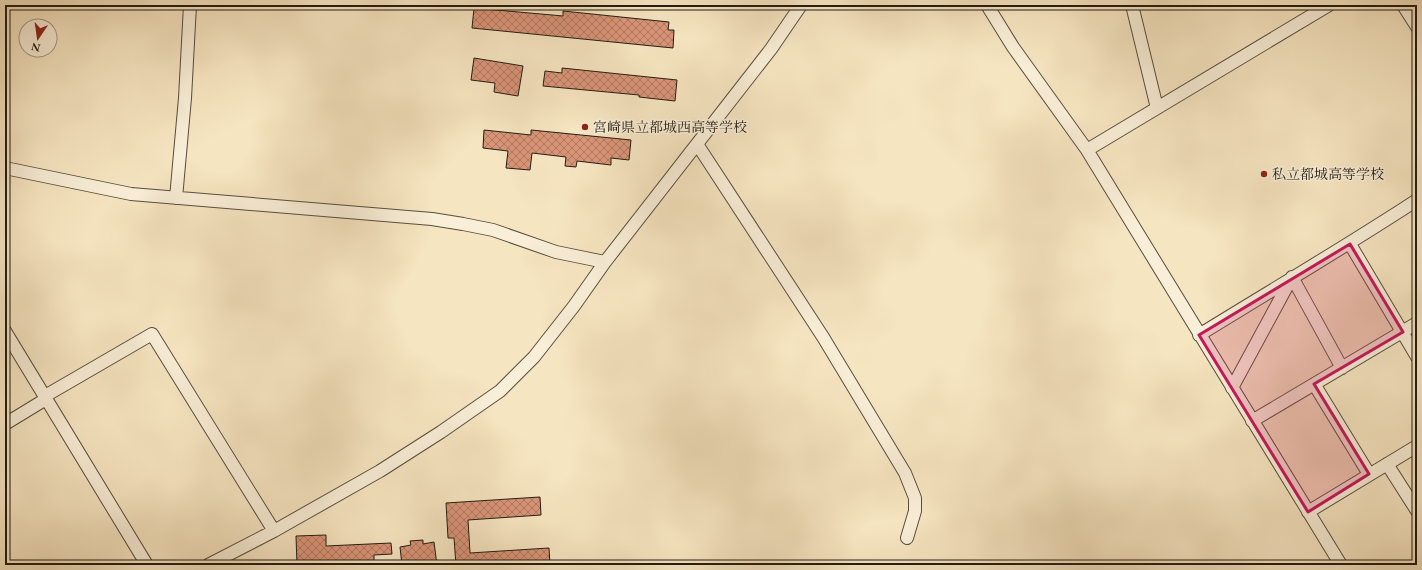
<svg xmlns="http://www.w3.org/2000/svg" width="1422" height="570" font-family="'EB Garamond','Noto Serif JP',serif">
  <defs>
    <pattern id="building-cross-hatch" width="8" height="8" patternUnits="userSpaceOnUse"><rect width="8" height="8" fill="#da9578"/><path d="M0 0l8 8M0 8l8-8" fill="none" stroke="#b07961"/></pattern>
  </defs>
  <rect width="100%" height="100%" fill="#f6e5c1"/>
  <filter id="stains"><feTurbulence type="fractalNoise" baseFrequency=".005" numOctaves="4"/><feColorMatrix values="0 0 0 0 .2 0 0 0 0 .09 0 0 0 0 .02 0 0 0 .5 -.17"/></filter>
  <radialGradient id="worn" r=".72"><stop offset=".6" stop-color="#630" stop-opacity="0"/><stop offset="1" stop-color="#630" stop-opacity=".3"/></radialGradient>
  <!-- building -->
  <path fill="url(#building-cross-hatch)" stroke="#231c12" d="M474,8L563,16V11L669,22L668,30H674L673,48L472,28Z
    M474,58L523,66L518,96L494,92L495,83L471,80Z
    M562,68L677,80L675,101L639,97V95L543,86L545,71L562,73Z
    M484,130L531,135V130L631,140L629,160L611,158V165L577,161L576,167L565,166L566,157L532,153L530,170L506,168L508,151L483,148Z
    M540,497L541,515L468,520L470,553L549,548L550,565H456L454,538H448L446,503Z
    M326,535V546L391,543L392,554L374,555V563L359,565H346V564L297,565L296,536Z
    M423,540V544L434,542L437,565H402L400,547L411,545L410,541Z"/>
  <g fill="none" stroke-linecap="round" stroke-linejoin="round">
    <!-- minor casing -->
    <g stroke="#584e3e" stroke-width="14">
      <path id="minor" d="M987,5L1013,47L1087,150L1341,565
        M1132,5L1157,108
        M1403,5L1417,27
        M697,144L823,337L905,473L915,498V511L907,538
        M1087,150L1329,5
        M5,168L131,194L432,219L463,224L493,230L556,252L605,262
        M176,198L185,98L190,5
        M1350,244L1417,357
        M1292,277L1342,368
        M5,331L147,565
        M1199,335C1272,290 1345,247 1417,200
        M1314,384L1369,474
        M1232,388L1291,279
        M45,396L152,334L274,531
        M1252,421L1417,323
        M5,424L46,399
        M1387,464L1417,511
        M1308,512L1417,446
        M208,565L274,531L380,471L441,432L500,391L534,357L574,306L605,262L771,49L801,5"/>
    </g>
    <!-- minor -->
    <use href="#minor" stroke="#f9eed7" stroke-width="12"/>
  </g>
  <!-- marked area -->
  <path fill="#c2185b" fill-opacity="0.2" stroke="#c2185b" stroke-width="3" stroke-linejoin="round" d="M1350,244L1403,332L1314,384L1369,474L1308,512L1199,335Z"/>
  <!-- markers -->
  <g fill="#8f2418" stroke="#f9eed7" stroke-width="1.5">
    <circle cx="585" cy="127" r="4"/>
    <circle cx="1264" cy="174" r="4"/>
  </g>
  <g text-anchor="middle" stroke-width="3" stroke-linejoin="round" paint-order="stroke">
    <!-- poi labels -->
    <g font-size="14" fill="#231c12" stroke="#f9eed7" text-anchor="start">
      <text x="593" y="132">宮崎県立都城西高等学校</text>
      <text x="1272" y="179">私立都城高等学校</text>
    </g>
  </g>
  <!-- margin -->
  <rect width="1422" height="570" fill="none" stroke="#f6e5c1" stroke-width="20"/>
  <rect x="6" y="6" width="1410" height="558" fill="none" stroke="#231c12" stroke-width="2"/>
  <rect x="10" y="10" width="1402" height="550" fill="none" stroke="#231c12"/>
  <!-- north arrow -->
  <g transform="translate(38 38) rotate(193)"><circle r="19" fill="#f9eed7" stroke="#a39a88"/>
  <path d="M0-3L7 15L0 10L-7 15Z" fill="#8f2418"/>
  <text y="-6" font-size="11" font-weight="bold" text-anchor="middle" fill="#231c12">N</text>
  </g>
  <rect width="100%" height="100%" filter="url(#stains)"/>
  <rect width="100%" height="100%" fill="url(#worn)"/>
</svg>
